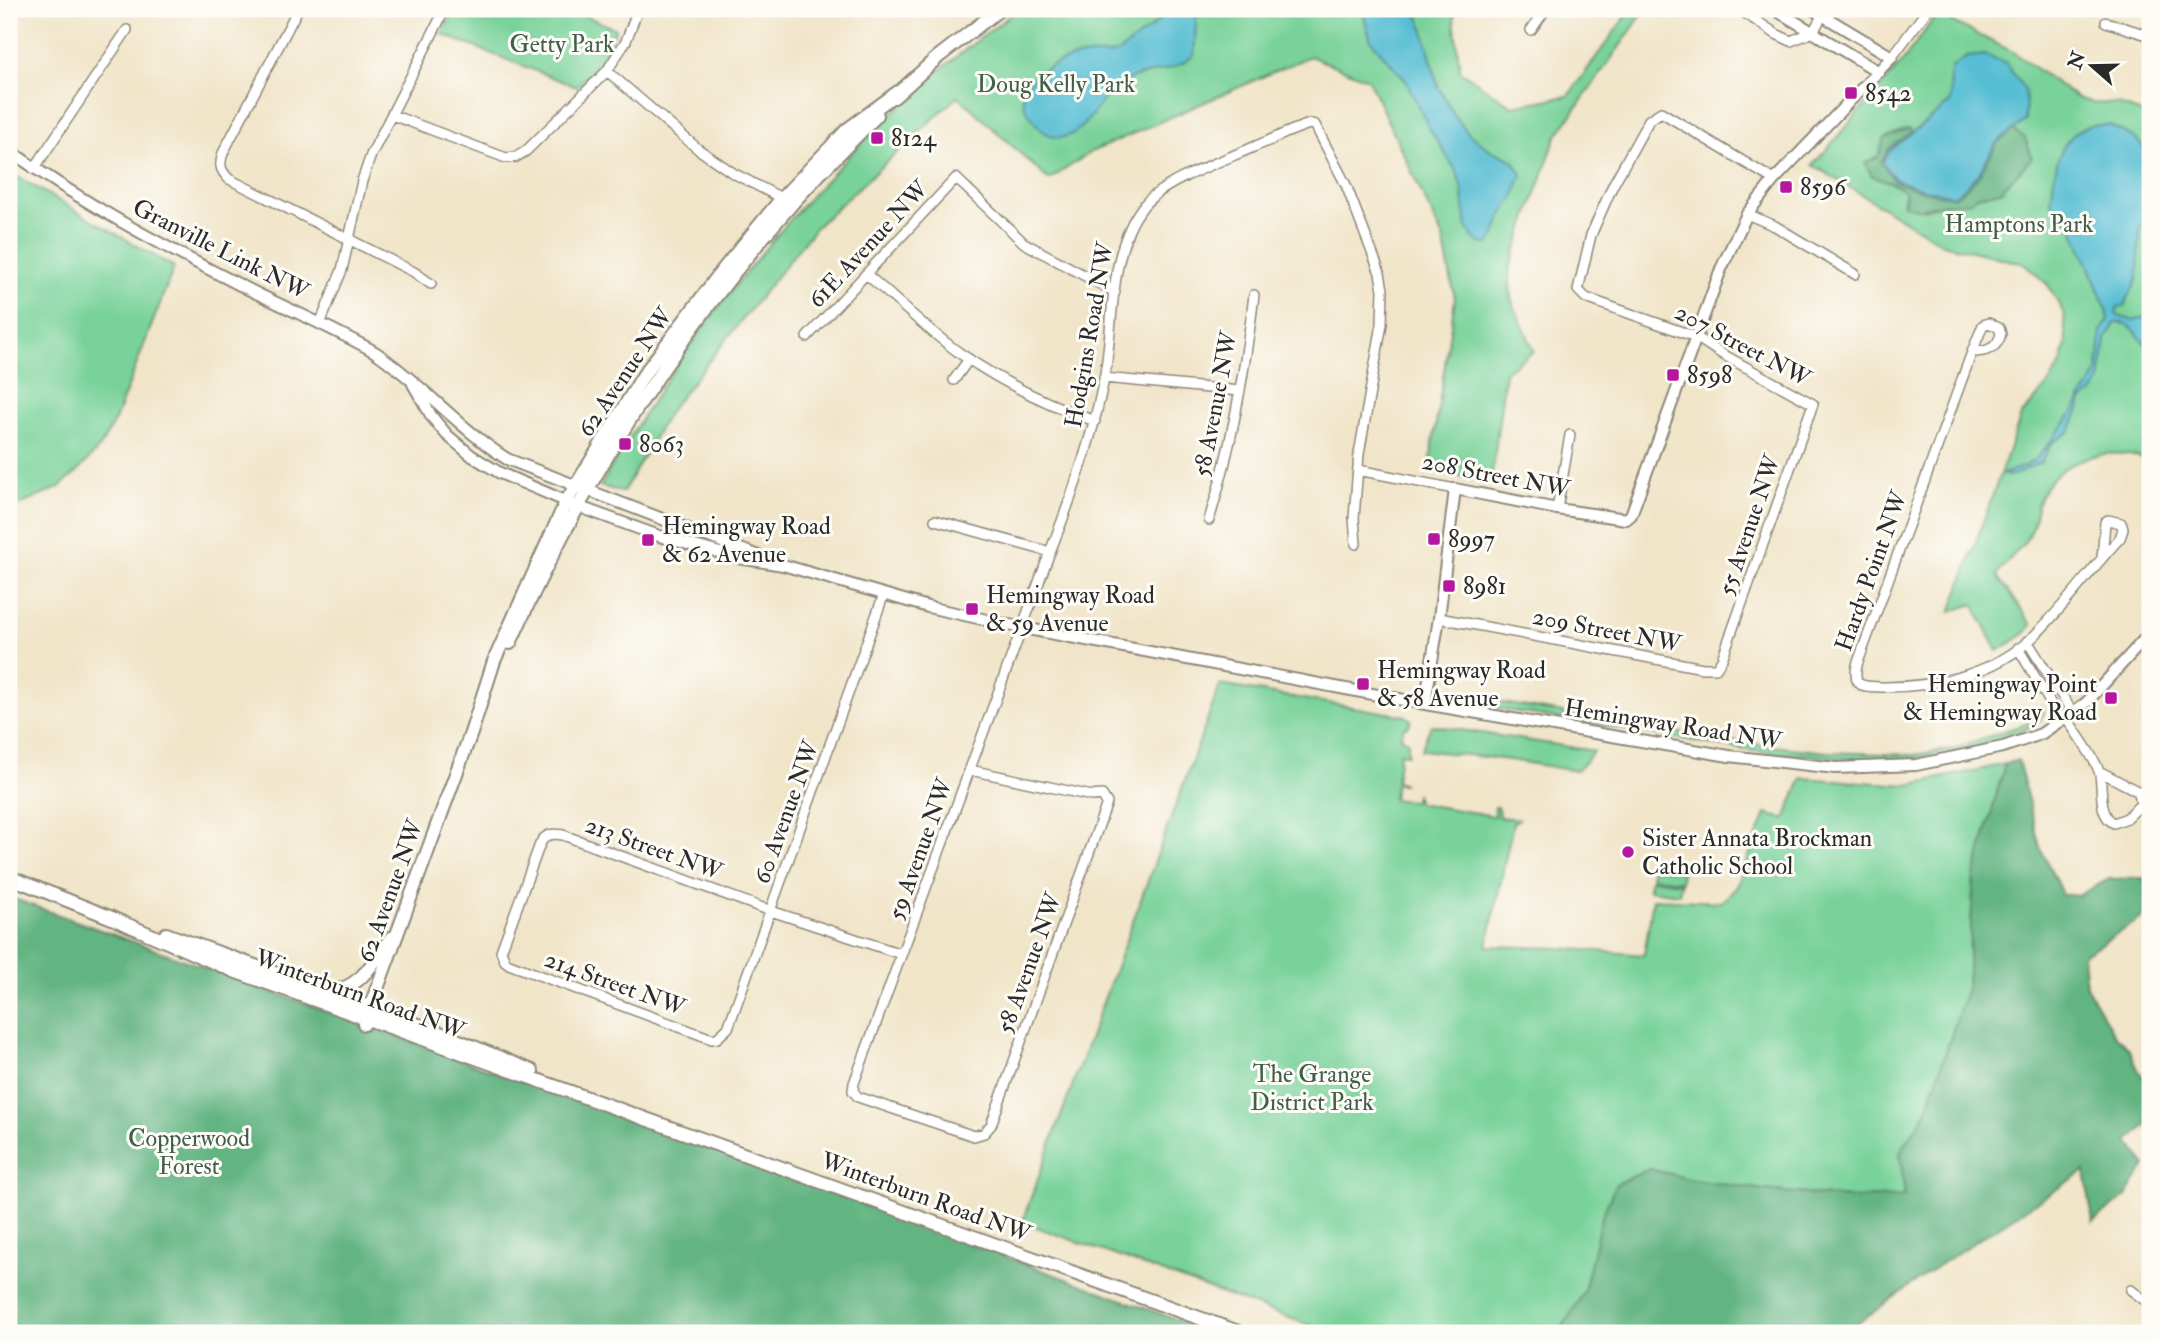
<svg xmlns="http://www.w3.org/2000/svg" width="2159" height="1342" font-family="'IM FELL Double Pica',serif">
  <rect width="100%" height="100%" fill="#fdfcf7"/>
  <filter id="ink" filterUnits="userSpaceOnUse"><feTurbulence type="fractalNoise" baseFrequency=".0143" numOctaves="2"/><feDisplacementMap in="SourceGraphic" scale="14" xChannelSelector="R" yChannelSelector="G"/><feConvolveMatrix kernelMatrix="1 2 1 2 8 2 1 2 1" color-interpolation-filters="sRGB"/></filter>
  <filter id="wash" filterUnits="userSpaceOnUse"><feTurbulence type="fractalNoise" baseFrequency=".00686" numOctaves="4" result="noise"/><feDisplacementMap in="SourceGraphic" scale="28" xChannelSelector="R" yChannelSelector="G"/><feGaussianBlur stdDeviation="1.57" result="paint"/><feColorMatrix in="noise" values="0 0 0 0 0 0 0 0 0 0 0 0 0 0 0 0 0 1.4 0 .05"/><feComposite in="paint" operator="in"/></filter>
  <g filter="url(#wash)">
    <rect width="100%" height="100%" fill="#f1e5c9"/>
    <!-- green -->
    <path fill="#78d299" stroke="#527e62" stroke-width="2" fill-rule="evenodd" d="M456,9H569L616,29L600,60L577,87L441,34Z
      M1018,9H1459L1454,17L1460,71L1512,106L1568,96L1631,9H1646L1556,137L1509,270L1511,299L1534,351L1505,372L1491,483L1429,469L1455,299L1443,238L1368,79L1310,56L1091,152L1049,180L958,96L816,227L670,410L623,492L600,486C635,428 670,371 711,317C777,230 852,147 934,75C961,52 990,31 1018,9Z
      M1937,14L2013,52L2077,98L2093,103L2117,104L2150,116V155L2135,138L2109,125L2086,127L2067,142L2051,202L2071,224L2106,308L2109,320L2101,331L2098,372L2068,420L2038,457L2025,466L2004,474L2009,476L2041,462L2052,443L2070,431L2082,401L2093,392L2100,381L2106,339L2115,323C2137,321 2136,338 2150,348V461C2112,445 2062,455 2041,495C2035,507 2036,521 2031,532C2023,548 2006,560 1997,576L2032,625L2024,634L1998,651L1973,604L1951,612L2021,416L2047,386L2061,364L2066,343L2064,314L2048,285L2025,264L1943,244L1813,165L1903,61ZM1950,103L2025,121L1996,143L1978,175L1890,150ZM1904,130L1911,132L1890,148L1881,162L1894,180L1900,183L1923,191L1955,197L1978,177L1997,144L2025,163L2021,170L2000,191L1924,209L1903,203L1905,191L1893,183L1872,176L1873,158L1878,157L1885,138Z
      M9,172L174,267L115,420L100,447L78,471L58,488L9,510Z
      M2150,209V315L2134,321L2118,316L2116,313L2138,244L2140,227Z
      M1220,685L1406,716L1411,720L1409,726L1404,727L1401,737L1408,741V754L1400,753L1396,781L1404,784H1395L1393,799L1413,802L1416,795L1417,803L1494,816L1495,807H1498L1499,817L1519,819L1513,823L1487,946L1561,948L1644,955L1653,899L1722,902L1736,888L1766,814L1785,819L1802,778L1908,785L2005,764L1974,876L1967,988L1926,1112L1900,1153L1905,1197L1850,1198L1773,1191L1693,1180L1650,1169L1616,1184L1601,1219L1584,1292L1559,1333H1331L1022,1222Z
      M1440,685L1449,694L1736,742L1827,752L1913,755L1953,749L2037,720L2042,707L2044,711L2038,723L2015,735L1971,749L1913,759L1862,760L1753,751L1446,700L1442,696Z
      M1431,725L1594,751L1577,771L1510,760L1421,750Z
      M1652,867L1682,871L1681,881L1651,877Z
      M1650,879L1681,883L1679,894L1649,890Z"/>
    <!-- forest -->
    <path fill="#62b481" stroke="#467056" stroke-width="2" d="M1909,129L1912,132L1890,148L1881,162L1894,180L1900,183L1923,191L1955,197L1978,177L1997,143L2014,130L2025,138L2032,158L2000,191L1976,196C1968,206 1960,203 1949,203C1931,202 1923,214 1903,204L1906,198L1905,191L1893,183L1872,176L1865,163L1878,157L1885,138Z
      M2018,760L2040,847L2062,894L2078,896L2109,879L2144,878L2150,902V913L2083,955L2086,986L2114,1034L2130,1050L2139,1072L2150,1085V1122L2128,1141L2146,1166L2126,1196L2093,1222L2085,1171L1939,1265L1844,1333H1559L1584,1292L1601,1219L1616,1184L1650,1169L1693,1180L1773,1191L1850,1198L1905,1196L1900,1153L1926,1112L1967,988L1974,876L2005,764Z
      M9,897L840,1196L1213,1333H9Z"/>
    <!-- water -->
    <path fill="#56bed3" stroke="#40747f" stroke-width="2" d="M1168,9H1197L1194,55C1170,77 1136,68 1112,90C1096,105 1079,145 1052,136C1041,132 1035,123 1029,114C1004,80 1063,57 1089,55C1099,54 1111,57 1120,51C1126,48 1131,42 1137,38C1150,28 1159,23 1168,9Z
      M1362,9H1415L1422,24L1438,86L1456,118L1470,135L1482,144L1492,151L1513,160L1522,174L1513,199L1502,215L1494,237L1489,244H1482L1474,239L1467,227L1462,190L1457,172L1429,128L1405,79L1371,41Z
      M1985,55L2006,64L2026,92L2025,121L1996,143L1978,175L1954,196L1923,189L1896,180L1882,163L1890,150L1950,103L1951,68L1967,57Z
      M2109,125L2135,138L2150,155V209L2140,227L2138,278L2124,306L2118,307L2116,313L2118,316L2134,321L2150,315V348C2136,339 2136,321 2115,323L2106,339L2100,381L2093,392L2082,401L2070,431L2052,443L2041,462L2014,475H2005L2003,474L2025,466L2038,457L2068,420L2098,372L2101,331L2109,320L2106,308L2071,224L2051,202C2054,175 2056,138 2087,127C2093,125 2102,125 2109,125Z"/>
  </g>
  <g filter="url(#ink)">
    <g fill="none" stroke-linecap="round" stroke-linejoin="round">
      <!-- minor casing -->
      <g stroke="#8e887a" stroke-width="12">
        <path id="minor" d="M298,9L223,153C219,165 220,170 229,179L414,272L431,284
          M1739,9L1776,34L1791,41L1813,32L1826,9
          M2106,22L2150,36
          M1531,30L1546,9
          M1892,57L1928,9
          M607,71L698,149L733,173L787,201
          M392,115L506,158L516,157L526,151L607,71L626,41L638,9
          M34,169L127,30
          M1747,214L1775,226L1855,274
          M866,274C897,300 927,330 961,354C1003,383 1046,404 1095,421
          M320,324L342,270L362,181L371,155L445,9
          M807,337L956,178L1024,243L1115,292
          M1972,352L1983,325L1989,323L1999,328L2001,333C1998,349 1986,352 1972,352L1857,665C1853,687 1860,686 1880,687C1934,688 1996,674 2035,635C2066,605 2091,569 2120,538L2123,529L2121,523L2108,520L2105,522L2102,558
          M1104,378L1240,391
          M954,380L969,359
          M1358,470L1455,489
          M1557,509L1570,435
          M935,520L1050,552
          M1209,520C1232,447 1245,370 1254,295
          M884,594L728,1028L717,1038L712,1039L509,964L505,961L501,951L540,844C545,834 552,833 563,835L771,911L901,954
          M1439,618L1703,668H1716L1722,659L1813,404L1722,354L1696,337L1586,298L1578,290L1591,235L1613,185L1649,120L1661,112L1774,180
          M2027,641L2073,713
          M2018,648L2061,721
          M2067,718C2076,734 2093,755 2099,771C2104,787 2097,815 2114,823L2127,818L2141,804L2139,792L2099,771
          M970,770L1092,796L1102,795L1107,803L991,1125L984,1133L974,1136L858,1097L853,1091L854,1083L1050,552C1073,495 1092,439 1104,379C1115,324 1107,251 1144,205C1165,180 1225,160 1256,146C1274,139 1292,129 1310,124L1315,125L1346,185L1380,273L1383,290L1382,324L1359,454L1354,518L1356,544
          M2131,1290L2150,1304"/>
      </g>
      <!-- tertiary casing -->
      <g stroke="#8e887a" stroke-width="14">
        <path id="tertiary" d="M1774,9L1879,72
          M9,150C81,202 161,245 240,285C285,308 331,327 375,352C422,384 459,428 507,459L761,557
          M413,384L432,417L447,435L472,456L500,473L577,506L659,536L738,558L783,565L928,607L1023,628L1425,704L1729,756L1836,768L1916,765L2003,747L2041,734L2086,703L2150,633
          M1425,704L1439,618L1455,489L1557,509L1626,519L1631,515L1721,269L1747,214L1774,180L1892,57L1812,9"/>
      </g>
      <!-- secondary casing -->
      <g stroke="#8e887a" stroke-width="16">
        <path id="secondary" d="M894,97L938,57L1000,9
          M510,643C581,484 674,338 789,207C817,175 847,146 877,115
          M9,877L112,918L234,971L1241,1333
          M166,934L435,1031L532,1071
          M329,991C359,991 375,960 391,938
          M364,1024L471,733L494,661L566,502L645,373L721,272L782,198L848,129L898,92"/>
      </g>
      <!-- minor -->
      <use href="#minor" stroke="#fff" stroke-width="9"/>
      <!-- tertiary -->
      <use href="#tertiary" stroke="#fff" stroke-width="10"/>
      <!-- secondary -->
      <use href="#secondary" stroke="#fff" stroke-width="12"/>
    </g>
  </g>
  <!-- markers -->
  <g fill="#b5179e" stroke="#fdfcf7" stroke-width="2.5">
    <rect x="1844" y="86" width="14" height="14" rx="3.5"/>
    <rect x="870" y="131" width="14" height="14" rx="3.5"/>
    <rect x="1779" y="180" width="14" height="14" rx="3.5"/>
    <rect x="1666" y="368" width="14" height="14" rx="3.5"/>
    <rect x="618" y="437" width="14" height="14" rx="3.5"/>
    <rect x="1427" y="532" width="14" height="14" rx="3.5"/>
    <rect x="641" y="533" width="14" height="14" rx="3.5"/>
    <rect x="1442" y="579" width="14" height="14" rx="3.5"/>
    <rect x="965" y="602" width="14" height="14" rx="3.5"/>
    <rect x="1356" y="677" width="14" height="14" rx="3.5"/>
    <rect x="2104" y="691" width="14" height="14" rx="3.5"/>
    <circle cx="1628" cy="852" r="7"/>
  </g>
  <g text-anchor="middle" stroke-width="6" stroke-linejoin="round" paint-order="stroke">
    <!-- park labels -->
    <g font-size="24" fill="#425d4c" stroke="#fdfcf7">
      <text x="562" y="52">Getty Park</text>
      <text x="1056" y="92">Doug Kelly Park</text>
      <text x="2019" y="232">Hamptons Park</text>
      <text x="1312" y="1082">The Grange<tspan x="1312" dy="28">District Park</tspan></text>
      <text x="189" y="1146">Copperwood<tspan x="189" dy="28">Forest</tspan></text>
    </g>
    <!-- poi labels -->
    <g font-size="24" fill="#2b2b2b" stroke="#fdfcf7" text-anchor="start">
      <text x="1865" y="101">8542</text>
      <text x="891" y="146">8124</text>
      <text x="1800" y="195">8596</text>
      <text x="1687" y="383">8598</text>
      <text x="639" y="452">8063</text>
      <text x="662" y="534">Hemingway Road<tspan x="662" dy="28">&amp; 62 Avenue</tspan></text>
      <text x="1448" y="547">8997</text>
      <text x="1463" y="594">8981</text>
      <text x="986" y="603">Hemingway Road<tspan x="986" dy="28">&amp; 59 Avenue</tspan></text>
      <text x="1377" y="678">Hemingway Road<tspan x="1377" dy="28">&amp; 58 Avenue</tspan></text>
      <text x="2097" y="692" text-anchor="end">Hemingway Point<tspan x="2097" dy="28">&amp; Hemingway Road</tspan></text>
      <text x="1642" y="846">Sister Annata Brockman<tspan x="1642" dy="28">Catholic School</tspan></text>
    </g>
    <!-- street labels -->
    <g font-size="24" fill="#2b2b2b" stroke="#fdfcf7">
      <text transform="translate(868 244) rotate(-47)" y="8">61E Avenue NW</text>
      <text transform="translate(221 249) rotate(27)" y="8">Granville Link NW</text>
      <text transform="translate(1089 335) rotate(-80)" y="8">Hodgins Road NW</text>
      <text transform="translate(1743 345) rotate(28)" y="8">207 Street NW</text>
      <text transform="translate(625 372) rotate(-56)" y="8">62 Avenue NW</text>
      <text transform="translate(1215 404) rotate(-79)" y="8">58 Avenue NW</text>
      <text transform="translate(1496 475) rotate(11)" y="8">208 Street NW</text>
      <text transform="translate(1749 525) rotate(-71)" y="8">55 Avenue NW</text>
      <text transform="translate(1871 571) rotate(-70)" y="8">Hardy Point NW</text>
      <text transform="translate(1607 630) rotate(11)" y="8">209 Street NW</text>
      <text transform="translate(1673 724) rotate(9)" y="8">Hemingway Road NW</text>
      <text transform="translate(786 812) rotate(-70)" y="8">60 Avenue NW</text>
      <text transform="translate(654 848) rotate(20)" y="8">213 Street NW</text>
      <text transform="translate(920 849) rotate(-70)" y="8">59 Avenue NW</text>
      <text transform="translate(390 891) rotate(-70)" y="8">62 Avenue NW</text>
      <text transform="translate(1029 963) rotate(-70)" y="8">58 Avenue NW</text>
      <text transform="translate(615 983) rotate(20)" y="8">214 Street NW</text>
      <text transform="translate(360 994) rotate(20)" y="8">Winterburn Road NW</text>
      <text transform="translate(926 1197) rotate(20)" y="8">Winterburn Road NW</text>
    </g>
  </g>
  <!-- margin -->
  <rect width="2159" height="1342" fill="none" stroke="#fdfcf7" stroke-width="35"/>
  <!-- north arrow -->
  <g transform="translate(2092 66) rotate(290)" stroke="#fdfcf7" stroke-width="5" paint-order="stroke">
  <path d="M0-5L12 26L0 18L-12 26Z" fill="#2b2b2b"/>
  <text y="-10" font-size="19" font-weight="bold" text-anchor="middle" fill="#2b2b2b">N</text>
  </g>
</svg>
